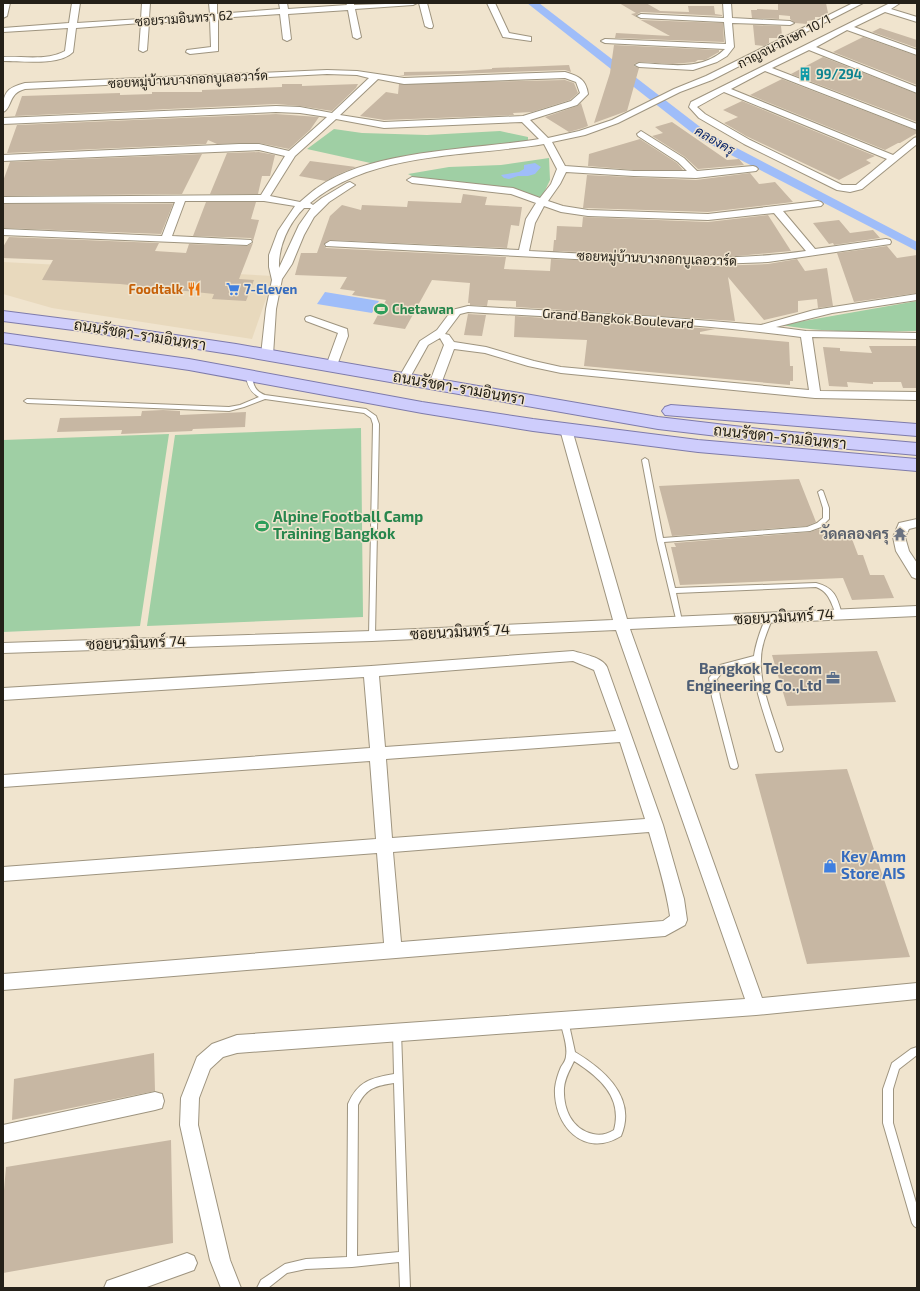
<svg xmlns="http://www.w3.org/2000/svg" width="920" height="1291" font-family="'Exo 2',Sarabun,sans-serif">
  <rect width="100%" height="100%" fill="#f0e4ce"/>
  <!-- built -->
  <path fill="#e8d9bd" d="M3,262L274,276L252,339L52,308L3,294Z"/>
  <!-- green -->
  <path fill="#9fcfa4" d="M334,129L362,133L427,135L500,131L528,137V143L375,164L307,149Z
    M549,158L550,180L541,199L416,178L408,174L449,167L501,165Z
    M917,301V331C872,332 825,333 781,325Z
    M361,428L363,617L147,626L175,435Z
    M169,434L140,626L3,632V440Z"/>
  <!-- water -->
  <path fill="#9fbdf9" d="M535,163L541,167L535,174L528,176H518L509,179L504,178L501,175L519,172L524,169V165Z
    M325,292L379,301L372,313L317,304Z"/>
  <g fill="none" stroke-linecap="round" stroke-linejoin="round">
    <!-- canal -->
    <path fill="#9fbdf9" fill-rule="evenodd" d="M527,3H539L708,133L917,242V251L700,139Z"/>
  </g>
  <!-- building -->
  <path fill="#c7b7a3" d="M619,3H646L660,11L689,12L688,6H714L715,14L722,15V16L641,12L636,15V17L631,14L636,13Z
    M778,3H826L828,13L821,17H815V20L807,21V24L795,23L790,19V16L779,15V19L752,18L751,10H757V9L778,10V12Z
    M637,18L641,20L723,23L724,42L615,38L616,33L670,36Z
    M753,25L781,26L782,36L778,38H769V43L764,46L755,45Z
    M880,28L917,40V48L872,32Z
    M863,37L917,56V85L833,52Z
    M614,45L719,50V52L705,60H698L695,62L673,64L639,62L634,64V66L639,68L627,111L594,123L610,73Z
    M823,57L917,94V122L791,74Z
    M569,65L571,72L565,70L399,76L404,75V72L461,71L492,69V68Z
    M782,79L917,131V133L900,143H898L885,150L750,95Z
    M565,80L574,83L578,93L570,100L532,112L513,113L514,115L384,120L360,116L386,92L398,94L399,84Z
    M282,84H302V86L358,84L356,88L332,111L300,106L276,104L15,116L22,96L120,93V95L152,94V92H202V90L282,87Z
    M742,101L875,156L866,160L871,163L839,180L746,136L724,123L738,117L723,110Z
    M581,103L588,126L583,128L569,132L545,117L577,106Z
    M276,114L319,117L310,130L289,149L259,143L217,144L208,140L206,144L7,153L17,125Z
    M672,122L727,160L739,159L744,165L698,169L685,157L652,136L663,133L655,127Z
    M640,139L677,163L683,170H634L588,166L589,154Z
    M259,152L275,155L270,176H262L258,194H210L227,153Z
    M202,154L182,194L3,196V181L10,162Z
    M310,161L356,167L339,174L326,181L299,176Z
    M750,173L759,184L775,182L793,202L708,212L583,208L587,175L696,180Z
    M463,194L487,197L485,205L522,207L519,226L511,225L507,248L330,240L324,245L326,248L506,257L504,269L550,271L551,259L714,266L768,264L797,259L805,271L827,268L833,306L818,308L817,299L798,301V312L764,320L728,277L735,321L516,307V301L488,300L487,306L470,305V303H468L470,283L432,280L405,329L373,324L386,300L352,295L355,291L340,289L347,277L295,275L301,253H317L330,216L342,205L361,210L362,205L407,207L408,201L461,203Z
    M206,202H256L251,219L259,220L253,241L251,238L193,236Z
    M3,204H173L161,234L3,228Z
    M768,215L791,251L737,256H702L553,251L554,240H556L557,226L582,227L583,217L708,222Z
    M839,220L850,233L873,230L880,238L834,245L833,243L829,244L813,223Z
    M9,237L159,243L155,251L186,253L189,244L247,246L253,243L239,279L254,280L246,301L212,299L214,294L120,284L42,280L53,260L3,258V247Z
    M887,246L897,258L917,255V293L854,302L837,253Z
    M468,314L486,315L482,336L464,335Z
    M515,316L715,329L700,332V334L789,342L790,366H793V381H790V385L584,366L587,340L514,337Z
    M869,346H917V388H903L901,382H873V384L847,382L848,387L829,386L823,347L840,348V351L872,353Z
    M163,410L180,411V415L246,412L245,427L193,429L192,431L121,434L122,430L57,432L60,418L141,416L142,411Z
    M799,479L816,522L807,526L672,536L659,486Z
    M819,529L820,532L849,531L858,555H863L870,575H884L894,598L852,600L843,578L680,585L671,547H676L674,543L810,532Z
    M877,651L896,702L787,706L772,655Z
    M847,769L910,957L807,964L755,774Z
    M154,1053L155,1091L12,1120L14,1079Z
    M171,1140L173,1243L3,1273V1202L6,1167Z"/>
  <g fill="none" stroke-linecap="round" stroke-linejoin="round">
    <!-- lane casing -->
    <g stroke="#9e947f" stroke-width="2">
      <path id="lane" d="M249,373L252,375C253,385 255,391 265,395L366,409L376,416L379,424L375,636L374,638L372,639L369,636L373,424L371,418L364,413L265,399L244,407L229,411L27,403L24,401L27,399L229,407L240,405L259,397C250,392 247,385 246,375Z
        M645,458L648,460L663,538L807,527L817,523L823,518V508L818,492L821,490L823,491L829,508V519L821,527L810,531L664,542L675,588L816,583C835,588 837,597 842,614L841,616H837C831,604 830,592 816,587L676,593L682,621L679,624L677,623L657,540L642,460Z
        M770,614L773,617C768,630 761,644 761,659C759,686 775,722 783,749L782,751L779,752L776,751L775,749C767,721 754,691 753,662L725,669L717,679L720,697L738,766L737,768L734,769L731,768L730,766L712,697L709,678L720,665L754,656C755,647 763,618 770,614Z
        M564,1016L567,1017L568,1020L575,1052C605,1070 637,1098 621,1136C584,1159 553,1125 555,1088C556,1080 558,1074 561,1067C563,1064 566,1060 566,1056C568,1045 562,1031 560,1020L561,1017ZM574,1061C599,1077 623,1097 614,1130C607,1134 601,1136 593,1134C571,1129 563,1108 564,1088C565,1077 570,1070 574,1061Z
        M397,1028L400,1029L401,1032L410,1288H400L399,1262L352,1267L306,1269L287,1273L268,1288H257L261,1280L285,1264L306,1259L347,1257L348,1104C358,1081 371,1078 394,1074L393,1032L394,1029ZM394,1083L399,1252L357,1256L358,1105C367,1087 376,1086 394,1083Z
        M917,1047V1055L899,1069L893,1089V1123L917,1206V1228L914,1226L912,1223L883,1123V1089L892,1063L911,1049Z"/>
    </g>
    <!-- street casing -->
    <g stroke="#9e947f" stroke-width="2">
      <path id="street" d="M3,3H10L7,16L3,18Z
        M72,3H80L77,23L141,19L142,3H150L149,18L210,14L209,3H217V14L280,9L279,3H287L288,9L347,5L346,3H354V5L417,3L413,5L355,9L361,37L357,39L353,37L348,10L288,14L291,39L287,41L283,39L280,14L218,18V51L190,54L186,52L187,50L211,47L210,19L149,23L147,50L143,52L139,50L141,23L76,28L73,52C60,66 21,61 3,61V57C23,56 47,61 65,51L68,28L3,32V28L69,23Z
        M419,3H427L433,26L432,28H429L425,26Z
        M487,3H495L509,33L531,37V41L503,37Z
        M723,3H731L732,18L790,21L794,23L790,25L732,23L734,47L727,56L717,62L693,70L639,67L635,65L639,63C668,64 702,72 725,49L605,43L601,41L605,39L726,44L724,22L641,18L637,16L641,14L724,18Z
        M853,3H863L712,80L680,92L618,123L585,135L552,142L565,166L634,171H687L678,162L638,136L637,134L641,131L684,158L697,171L753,166L756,167L758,169L756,171L696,178L634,176L566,172L560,184L548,201L563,206L588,210L708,214L818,201L821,202L823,204L821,206L783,211L815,249L886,239L890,240L891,242L890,244L768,262L714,264L632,262L326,246L325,244L330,241L519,250L526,219L536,203L511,194L412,183L407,180L412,177L513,188L540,198L551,184L557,169L544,144C467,157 372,151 310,203L313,205L322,198L347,183L350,182L355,185L329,202L314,217L304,235L292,264L282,279L276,309L273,355L267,358L261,355L266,309L272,280L269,267V255L278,231L295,206L264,201H185L172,236L251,240L252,242L247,245L3,235V229L162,236L175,202L3,203V197L261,195L285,156L259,150L3,161V155L239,144H259L289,151L327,117L300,113L276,112L3,124V118L276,106L300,107L332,113L369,78L357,75L327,74L25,89C8,93 12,109 3,112C3,93 6,88 25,83L327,70L357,71L404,78L565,72C578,76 586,79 588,94L577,105L530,120L548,138L579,131L612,120L674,89L706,76ZM565,78L576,82L580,93L571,101L523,116L384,122L340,115L378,79L404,84ZM336,119L384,128L522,122L539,139C474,150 371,149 317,188C311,192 306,197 300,202L270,196L295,156ZM544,206L561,212L588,216L708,220L774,213L806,251C714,264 621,255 529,251L535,223ZM304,208H311L299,225L279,268C278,246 289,223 304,208Z
        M890,3H900L891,9L917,17V22L885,12L854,27L917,50V55L847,30L816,47L917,87V93L809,50L772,68L917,124V130L765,71L731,89L893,155L914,138L917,137V144L862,189L850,192L837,190L744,144L699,118L689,107L691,102ZM724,92L887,159L856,185H842L750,140L705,114L697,107Z
        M917,294V300L832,313L776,327L806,331L917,333V339L812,337L820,391L917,392V400L815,398L561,373L528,366L485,353L454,349L441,384L439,386H431L429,384L444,345L440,338L428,345L408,381H400L398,379L420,341L437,330L452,310L468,306L660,317L761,325L814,310ZM468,312C579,319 691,322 801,337L809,390L561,367L534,361L486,347L454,342L449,335L445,334L460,314Z
        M310,316L347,329L348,336L336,368H328L326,366L338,333L306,321L305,319L306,317Z
        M567,429L571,430L573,433L627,619L917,606V616L630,629L762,998L917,983V999L756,1015L237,1053L223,1057L210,1069L199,1098L198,1125L230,1260L241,1288H221L210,1260L180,1125L181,1098L197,1057L212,1044L237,1035L745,999L616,630L372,641L3,653V643L372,631L613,620L561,433L563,430Z
        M917,519V527L909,529L905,537L909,551L917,563V579L912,577L896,551L893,537L899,523Z
        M573,651C583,654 602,657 607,667L663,825L684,899L687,920L685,925L665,936L3,990V974L384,943L377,853L3,881V867L376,839L370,761L3,787V775L370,748L364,677L3,700V688L371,666ZM573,661L594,670L616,731L385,747L379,676ZM620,742L645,819L392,838L386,759ZM649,832C657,860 666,888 670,916L663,921L401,942L393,852Z
        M155,1092L162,1094L164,1101L162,1108L155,1110L3,1143V1125Z
        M187,1253L194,1256L197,1263L194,1270L144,1288H104L107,1281Z"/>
    </g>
    <!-- primary casing -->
    <g stroke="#7e7bab" stroke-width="2">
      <path id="primary" d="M3,311L81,321L236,344L658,417L769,430L917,443V455L769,442L658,429L236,355L81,331L3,321Z
        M3,333L189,359L422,402L533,419L698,440L917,459V471L698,452L533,431L422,413L189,370L3,343Z
        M671,405L917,424V436L665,415L662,411L665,407Z"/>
    </g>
    <!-- lane -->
    <use href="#lane" fill="#fff" fill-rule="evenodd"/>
    <!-- street -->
    <use href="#street" fill="#fff" fill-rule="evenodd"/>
    <!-- primary -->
    <use href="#primary" fill="#cecdfc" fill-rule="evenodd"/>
  </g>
  <!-- icons -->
  <defs>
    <g id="building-bare" transform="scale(1.08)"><path d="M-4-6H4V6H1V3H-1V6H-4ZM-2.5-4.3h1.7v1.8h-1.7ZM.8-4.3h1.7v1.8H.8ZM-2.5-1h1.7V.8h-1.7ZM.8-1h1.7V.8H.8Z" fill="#0f9aa8" stroke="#f0e4ce" stroke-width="2.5" paint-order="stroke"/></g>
    <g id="restaurant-bare" transform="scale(1.08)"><path d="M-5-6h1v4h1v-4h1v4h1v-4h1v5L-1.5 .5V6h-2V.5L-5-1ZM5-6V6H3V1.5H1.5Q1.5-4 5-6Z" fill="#e8710a" stroke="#f0e4ce" stroke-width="2.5" paint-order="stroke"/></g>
    <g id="supermarket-bare" transform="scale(1.08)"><path d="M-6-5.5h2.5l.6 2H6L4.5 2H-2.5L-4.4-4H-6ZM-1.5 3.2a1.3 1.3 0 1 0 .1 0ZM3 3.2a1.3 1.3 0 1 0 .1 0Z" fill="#3f7fe0" stroke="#f0e4ce" stroke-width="2.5" paint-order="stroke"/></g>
    <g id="stadium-bare" transform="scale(1.08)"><path d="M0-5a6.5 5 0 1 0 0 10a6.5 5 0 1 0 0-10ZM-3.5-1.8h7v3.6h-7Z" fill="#2e9e5b" stroke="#f0e4ce" stroke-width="2.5" paint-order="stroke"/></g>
    <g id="temple-bare" transform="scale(1.08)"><path d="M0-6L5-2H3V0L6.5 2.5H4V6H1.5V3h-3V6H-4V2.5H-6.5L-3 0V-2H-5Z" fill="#6b7280" stroke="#f0e4ce" stroke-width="2.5" paint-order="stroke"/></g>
    <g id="office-bare" transform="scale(1.08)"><path d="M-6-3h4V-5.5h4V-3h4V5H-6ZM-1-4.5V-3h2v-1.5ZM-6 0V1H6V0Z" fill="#5c6f8a" stroke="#f0e4ce" stroke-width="2.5" paint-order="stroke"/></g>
    <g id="shop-bare" transform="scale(1.08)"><path d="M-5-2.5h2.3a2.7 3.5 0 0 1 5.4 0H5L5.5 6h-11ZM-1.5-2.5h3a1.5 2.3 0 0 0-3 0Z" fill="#3f7fe0" stroke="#f0e4ce" stroke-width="2.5" paint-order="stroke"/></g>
  </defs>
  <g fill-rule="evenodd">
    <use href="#building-bare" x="805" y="74"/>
    <use href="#restaurant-bare" x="194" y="289"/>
    <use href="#supermarket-bare" x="233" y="289"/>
    <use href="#stadium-bare" x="381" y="309"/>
    <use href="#stadium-bare" x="262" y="526"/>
    <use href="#temple-bare" x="900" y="534"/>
    <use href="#office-bare" x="833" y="678"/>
    <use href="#shop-bare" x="830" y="866"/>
  </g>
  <g text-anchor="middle" stroke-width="3" stroke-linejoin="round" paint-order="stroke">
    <!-- far-street labels -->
    <g font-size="13" fill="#242018" stroke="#f0e4ce">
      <text transform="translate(184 18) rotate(-4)" y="5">ซอยรามอินทรา 62</text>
      <text transform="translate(784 41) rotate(-27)" y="5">กาญจนาภิเษก 10/1</text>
      <text transform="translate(188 79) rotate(-3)" y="5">ซอยหมู่บ้านบางกอกบูเลอวาร์ด</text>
      <text transform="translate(657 258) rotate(2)" y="5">ซอยหมู่บ้านบางกอกบูเลอวาร์ด</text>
      <text transform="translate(618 318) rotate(4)" y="5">Grand Bangkok Boulevard</text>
    </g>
    <!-- far-culture labels -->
    <g font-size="13" font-weight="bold" fill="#0d838f" stroke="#f0e4ce" text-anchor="start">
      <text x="816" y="79">99/294</text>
    </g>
    <!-- far-water labels -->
    <g font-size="13" font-style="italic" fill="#0b276b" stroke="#f0e4ce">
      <text transform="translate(715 140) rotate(30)" y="5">คลองครุ</text>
    </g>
    <!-- far-food labels -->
    <g font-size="13" font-weight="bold" fill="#c56008" stroke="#f0e4ce" text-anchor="end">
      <text x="183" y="294">Foodtalk</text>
    </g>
    <!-- far-shop labels -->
    <g font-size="13" font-weight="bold" fill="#366cbe" stroke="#f0e4ce" text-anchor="start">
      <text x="244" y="294">7-Eleven</text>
    </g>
    <!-- far-leisure labels -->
    <g font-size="13" font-weight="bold" fill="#27864d" stroke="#f0e4ce" text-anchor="start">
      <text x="392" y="314">Chetawan</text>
    </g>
    <!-- street labels -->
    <g font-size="15" fill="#242018" stroke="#f0e4ce">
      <text transform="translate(140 335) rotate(9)" y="5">ถนนรัชดา-รามอินทรา</text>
      <text transform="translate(459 388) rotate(10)" y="5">ถนนรัชดา-รามอินทรา</text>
      <text transform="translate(780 437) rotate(6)" y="5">ถนนรัชดา-รามอินทรา</text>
      <text transform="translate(784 617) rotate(-3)" y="5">ซอยนวมินทร์ 74</text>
      <text transform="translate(460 632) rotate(-3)" y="5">ซอยนวมินทร์ 74</text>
      <text transform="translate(136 643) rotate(-2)" y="5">ซอยนวมินทร์ 74</text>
    </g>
    <!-- leisure labels -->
    <g font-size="15" font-weight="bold" fill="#27864d" stroke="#f0e4ce" text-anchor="start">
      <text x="273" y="522">Alpine Football Camp<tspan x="273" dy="17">Training Bangkok</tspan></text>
    </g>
    <!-- worship labels -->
    <g font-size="15" font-weight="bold" fill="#5b616d" stroke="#f0e4ce" text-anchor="end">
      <text x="889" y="539">วัดคลองครุ</text>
    </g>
    <!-- service labels -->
    <g font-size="15" font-weight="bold" fill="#4e5e75" stroke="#f0e4ce" text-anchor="end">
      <text x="822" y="674">Bangkok Telecom<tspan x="822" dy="17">Engineering Co.,Ltd</tspan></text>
    </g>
    <!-- shop labels -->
    <g font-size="15" font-weight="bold" fill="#366cbe" stroke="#f0e4ce" text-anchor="start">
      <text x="841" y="862">Key Amm<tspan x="841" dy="17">Store AIS</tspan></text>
    </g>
  </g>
  <!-- border -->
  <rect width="920" height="1291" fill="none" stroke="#242018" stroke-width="8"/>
</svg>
